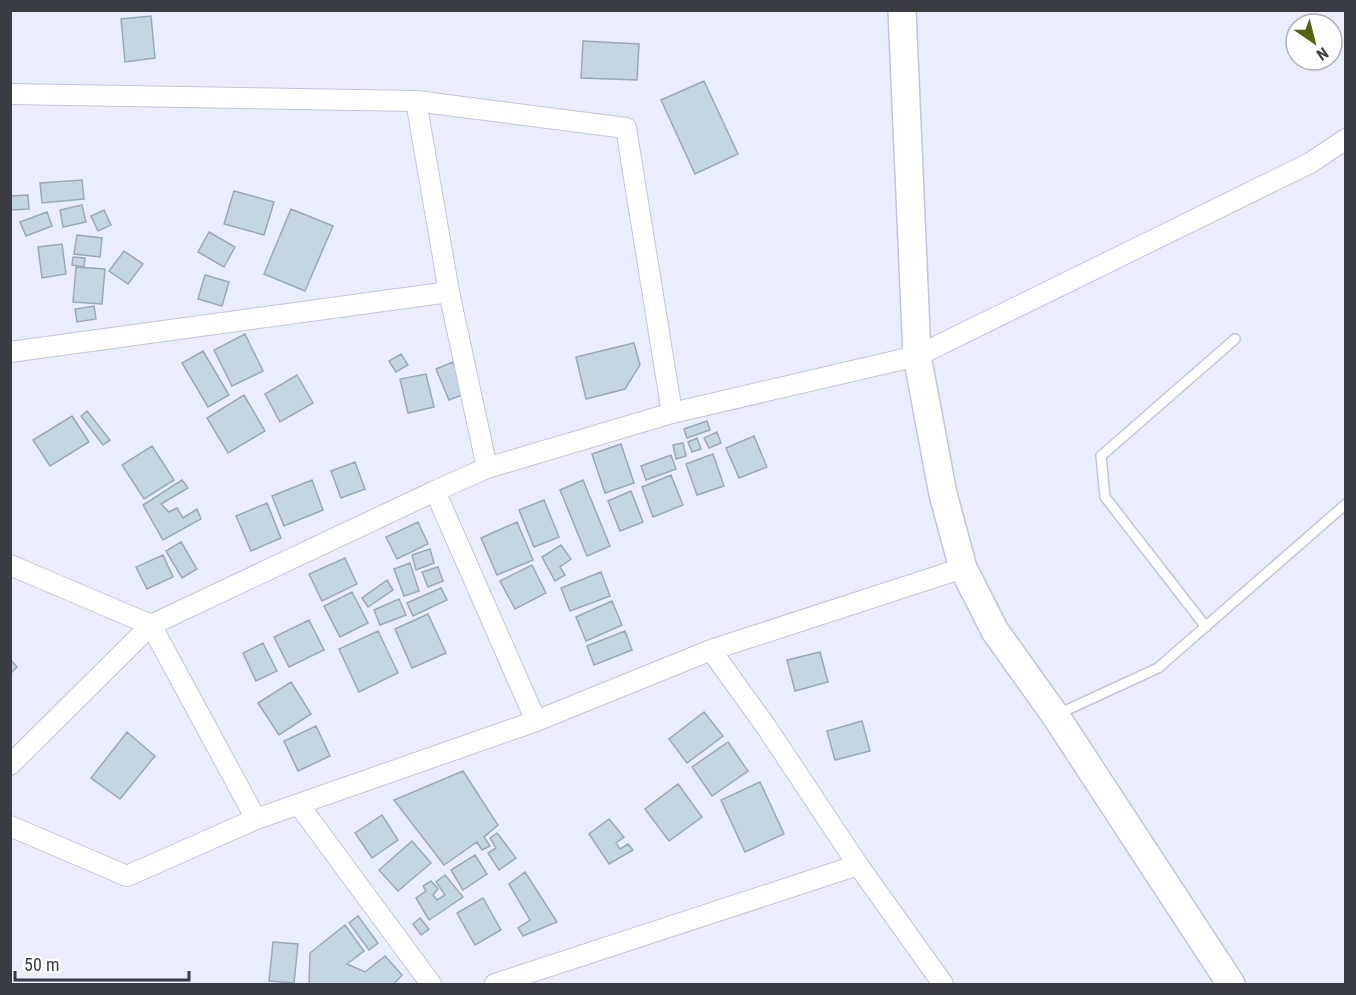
<svg xmlns="http://www.w3.org/2000/svg" width="1356" height="995" font-family="'Roboto Condensed',sans-serif">
  <rect width="100%" height="100%" fill="#eaedfe"/>
  <!-- building -->
  <path fill="#c4d5e4" stroke="#99a9b8" stroke-width="1.5" d="M151,16L155,58L125,62L121,19Z
    M583,41L639,44L637,80L581,78Z
    M704,81L738,154L695,174L661,100Z
    M82,180L84,199L42,203L40,183Z
    M234,191L274,202L264,235L224,224Z
    M28,195L29,209L11,210L10,196Z
    M82,205L86,222L63,227L60,210Z
    M291,209L333,226L305,291L264,274Z
    M104,210L111,225L98,231L91,216Z
    M47,212L52,226L26,236L20,222Z
    M209,232L235,247L224,267L198,252Z
    M77,235L102,238L100,257L74,254Z
    M62,244L66,274L42,278L38,247Z
    M124,251L143,264L128,284L109,271Z
    M73,257L85,258L84,267L72,265Z
    M76,267L105,269L102,304L73,302Z
    M205,275L229,282L222,306L198,299Z
    M94,306L96,319L77,322L75,309Z
    M245,334L263,371L232,386L214,350Z
    M634,343L640,365L625,389L586,399L576,357Z
    M203,351L229,395L208,407L182,363Z
    M401,354L408,365L396,372L389,361Z
    M453,362L467,393L449,400L436,369Z
    M426,374L434,407L408,413L400,379Z
    M297,375L313,403L280,422L265,394Z
    M244,395L265,431L228,453L207,418Z
    M87,411L110,440L103,445L81,416Z
    M72,416L89,442L50,466L33,440Z
    M707,421L710,430L687,438L684,429Z
    M717,432L721,443L709,448L704,438Z
    M754,436L767,467L739,478L726,448Z
    M697,438L701,449L692,452L688,442Z
    M683,443L686,456L676,459L673,445Z
    M621,444L634,483L605,493L592,454Z
    M152,446L174,480L144,499L122,465Z
    M713,454L724,486L697,495L686,464Z
    M671,455L676,469L646,480L641,466Z
    M355,462L365,489L341,498L331,471Z
    M671,475L683,505L653,517L642,487Z
    M182,480L188,488L161,504L169,512L177,508L183,518L197,509L201,519L163,540L143,505Z
    M312,480L323,510L284,526L272,496Z
    M583,480L610,546L587,556L560,490Z
    M631,491L643,522L620,531L608,501Z
    M544,500L559,537L534,547L519,510Z
    M267,503L281,538L251,551L236,516Z
    M418,522L428,544L397,559L386,537Z
    M517,522L533,560L497,575L481,538Z
    M181,542L197,569L182,578L166,551Z
    M561,545L571,559L560,567L565,575L555,581L542,557Z
    M430,549L434,563L416,570L412,555Z
    M163,555L173,577L147,589L136,567Z
    M345,558L357,584L322,601L309,574Z
    M410,563L419,591L404,596L394,569Z
    M532,565L546,593L515,609L500,581Z
    M438,567L443,581L428,587L422,572Z
    M601,572L610,596L570,611L561,588Z
    M387,580L393,590L368,607L362,598Z
    M441,588L447,600L413,616L407,603Z
    M352,592L368,623L340,637L324,606Z
    M399,599L406,615L380,625L374,610Z
    M612,601L622,625L586,641L576,617Z
    M428,614L446,653L412,668L395,629Z
    M309,620L324,650L289,667L274,637Z
    M378,631L398,673L359,692L339,649Z
    M625,631L632,650L594,665L587,646Z
    M263,643L277,671L256,681L243,653Z
    M820,652L828,682L795,691L787,660Z
    M10,659L17,667L10,674Z
    M291,682L311,714L279,735L258,703Z
    M704,712L723,736L687,763L669,739Z
    M862,721L870,751L835,760L827,731Z
    M316,726L330,756L298,771L284,741Z
    M127,732L155,756L120,799L91,778Z
    M728,742L748,771L712,796L692,767Z
    M463,771L498,825L484,837L490,846L482,850L477,842L444,865L394,800Z
    M760,782L784,834L745,852L721,800Z
    M678,784L702,817L669,841L645,809Z
    M382,815L398,840L372,858L355,833Z
    M609,819L624,837L616,843L620,849L628,844L633,850L609,864L589,834Z
    M497,833L516,858L499,870L488,853L496,848L490,838Z
    M412,841L431,863L398,891L379,870Z
    M475,855L487,874L463,890L451,870Z
    M525,872L557,922L523,936L518,928L530,920L509,884Z
    M445,875L463,897L429,920L416,898L426,891L423,886L431,881L438,889L433,895L437,900L445,895L436,882Z
    M483,898L501,930L475,945L457,913Z
    M358,916L378,943L369,950L349,923Z
    M420,918L429,929L421,935L413,924Z
    M345,925L364,951L347,964L365,972L385,956L402,975L394,984H309L310,953Z
    M273,942L298,944L294,983L269,981Z"/>
  <g fill="none" stroke-linecap="round" stroke-linejoin="round">
    <!-- lane casing -->
    <g stroke="#c1c5d9" stroke-width="12">
      <path id="lane" d="M1206,627L1105,497L1101,456L1235,339
        M1058,714L1158,668L1346,504"/>
    </g>
    <!-- street casing -->
    <g stroke="#c1c5d9" stroke-width="22">
      <path id="street" d="M10,94L416,101L626,128L672,413
        M449,292L487,468
        M10,352L449,292L416,101
        M435,491L536,721
        M10,565L151,625L256,819
        M711,650L767,728L858,865L943,984
        M10,765L151,625L435,491L487,468L672,413L917,356L1310,163L1346,139
        M299,805L431,984
        M10,826L127,876L256,819L536,721L711,650L963,568
        M495,984L858,865"/>
    </g>
    <!-- secondary casing -->
    <g stroke="#c1c5d9" stroke-width="30">
      <path id="secondary" d="M902,10L917,356L943,494L963,568L995,631L1055,715L1231,984"/>
    </g>
    <!-- lane -->
    <use href="#lane" stroke="#fff" stroke-width="9"/>
    <!-- street -->
    <use href="#street" stroke="#fff" stroke-width="20"/>
    <!-- secondary -->
    <use href="#secondary" stroke="#fff" stroke-width="27"/>
  </g>
  <!-- border -->
  <rect width="1356" height="995" fill="none" stroke="#3a3c44" stroke-width="24"/>
  <!-- north arrow -->
  <g transform="translate(1314 42) rotate(145)"><circle r="28" fill="#ffffff" stroke="#b0b1b4" stroke-width="1.5"/>
  <path d="M0-4.5L10 22L0 15L-10 22Z" fill="#536510"/>
  <text y="-9" font-size="16" font-weight="bold" text-anchor="middle" fill="#3a3c44">N</text>
  </g>
  <!-- scale -->
  <path d="M15 971v9h174v-9" fill="none" stroke="#3a3c44" stroke-width="3"/>
  <text x="24" y="971" font-size="18" fill="#3a3c44" stroke="#ffffff" stroke-width="4.5" paint-order="stroke">50 m</text>
</svg>
